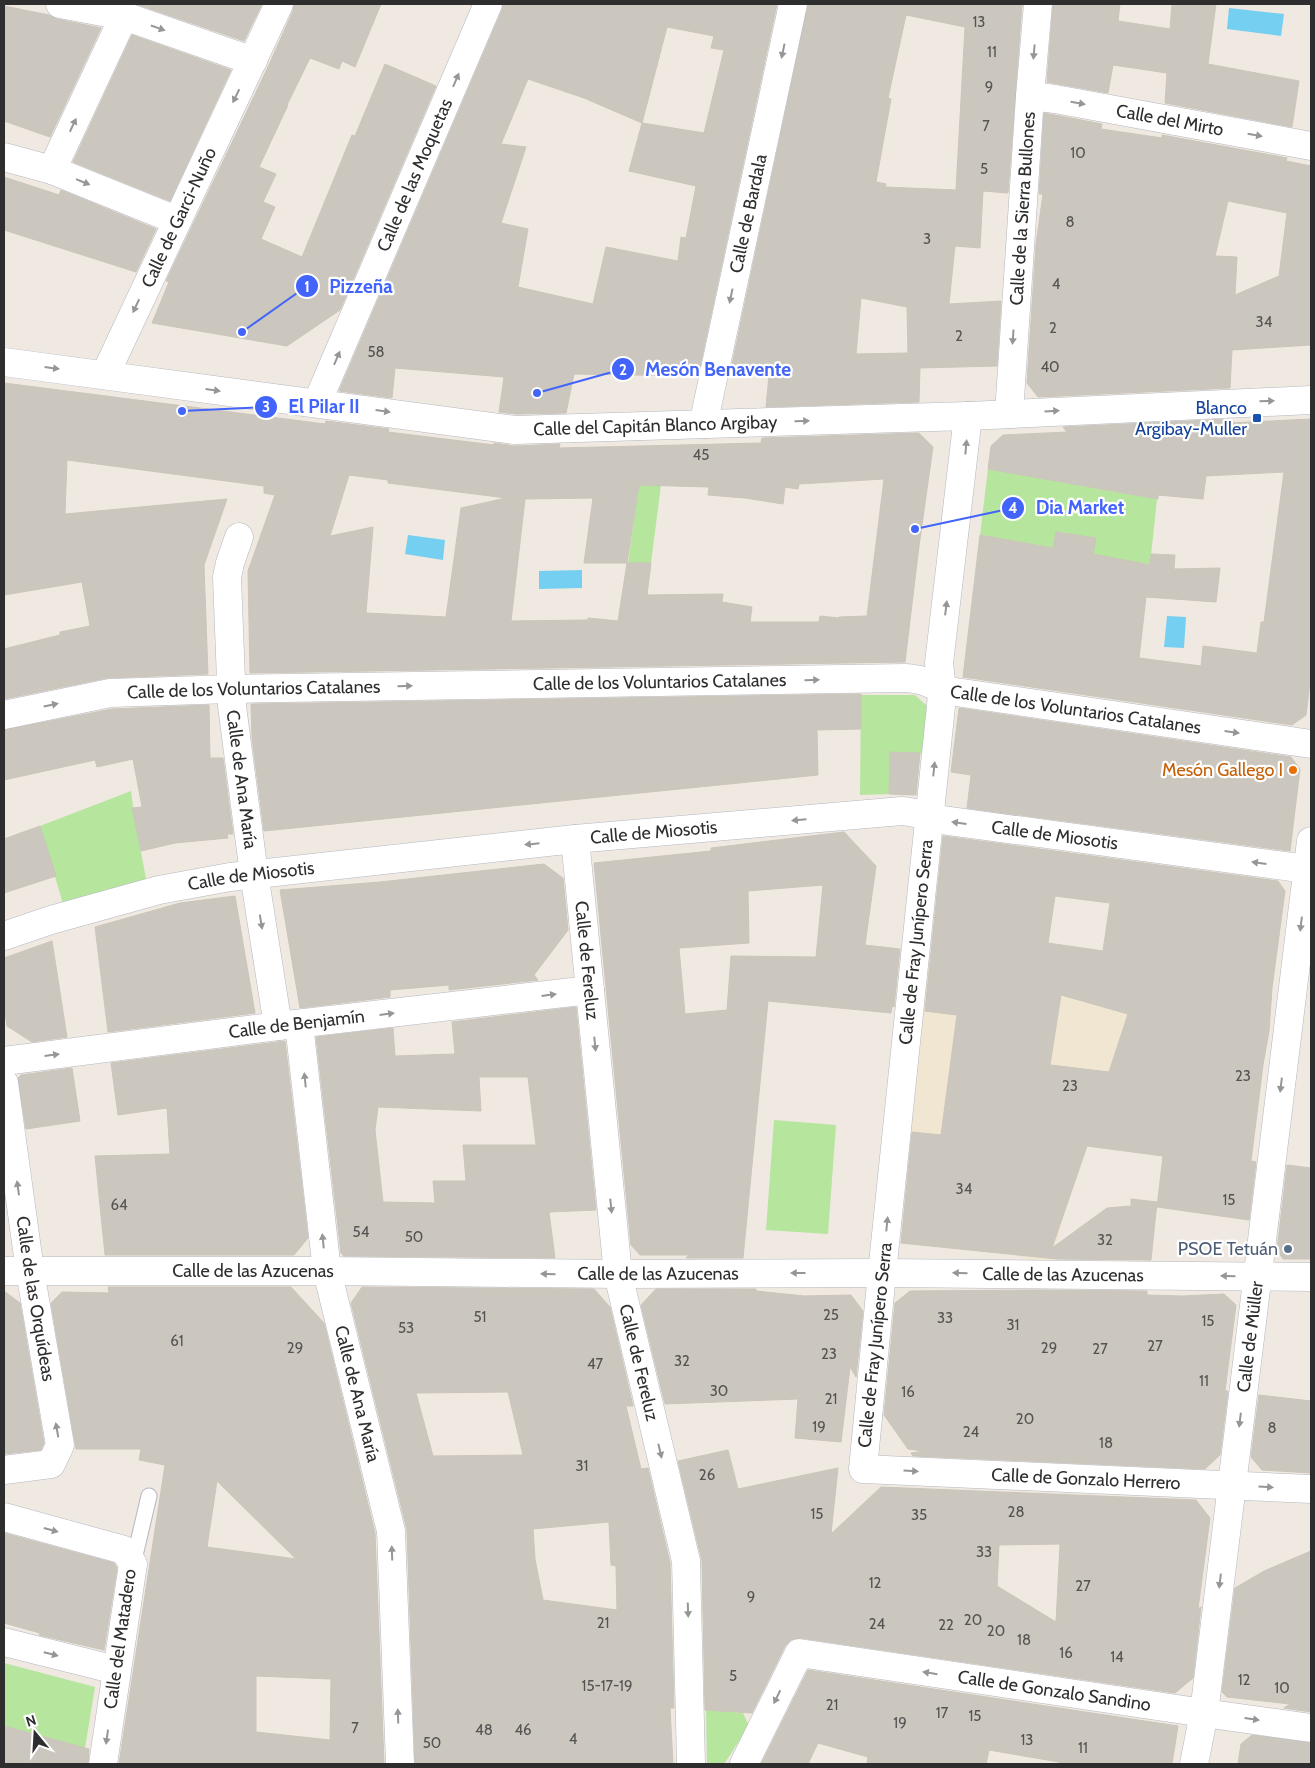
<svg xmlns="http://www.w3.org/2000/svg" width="1315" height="1768" font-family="Cabin,sans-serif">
  <rect width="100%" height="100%" fill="#efe9e1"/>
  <!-- education -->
  <path fill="#f0e6d1" d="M928,960L1128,1014L1068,1199L1052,1261H1031L1015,1255L1006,1033L955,1028L941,1135L910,1132Z"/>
  <!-- green -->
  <path fill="#b6e59e" d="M666,446L651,563H628L644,447Z
    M988,469L1157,499L1150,565L980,535Z
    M861,695H915L927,706L922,753H890L889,794L860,795Z
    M131,791L134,815L147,884L64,907L40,826Z
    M774,1120L836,1125L828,1234L766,1230Z
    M4,1663L95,1687L85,1748L4,1726Z
    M706,1710L743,1713L749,1726L724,1764H707Z"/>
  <!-- water -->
  <path fill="#75cff0" d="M1229,8L1284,14L1281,36L1227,29Z
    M408,535L445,540L443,560L405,554Z
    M582,570V588L539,589V571Z
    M1167,616L1186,617L1184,648L1164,647Z"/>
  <!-- building -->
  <path fill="#cbc7bf" stroke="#cbc5ba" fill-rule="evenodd" d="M136,4H262L244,41Z
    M294,4H381L355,67L342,61L339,69L310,58L287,105H288L259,167L276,174L263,202L275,207L261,239L302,257L352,135L355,136L385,64L436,86L340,310L287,346L152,323L169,282L166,281L268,67L293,11Z
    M503,4H777L698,376L574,374L566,413L516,414L499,412L504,377L395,368L392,398L339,391L502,10ZM667,27L714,36L711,48L724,50L704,133L642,123ZM528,79L584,98L642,123L629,171L696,186L686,238L681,237L678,261L606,247L593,304L518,287L528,229L501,223L526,147L501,144Z
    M808,4H1022L1008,193L983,191L980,248L955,246L949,304L1001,301L997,366L920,368L919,402L766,407L769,375L730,374ZM906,15L965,27L956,190L885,187L886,184L876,182L891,99L888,98ZM861,298L907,307L908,353L856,354Z
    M1053,4H1120L1118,21L1170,29L1172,4H1216L1208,64L1299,81L1292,127L1165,103L1167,73L1113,65L1108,93L1047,82Z
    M4,6L49,15L57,19L101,28L50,137L4,121Z
    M132,35L231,70L170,201L73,162Z
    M1044,113L1102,124L1101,129L1162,138V135L1287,158L1286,161L1311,166V345L1232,350L1230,388L1038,397L1027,383L1036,244L1043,194H1039ZM1228,201L1287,213L1279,276L1235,295L1237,257L1215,256Z
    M4,177L59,195L61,190L156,229L136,272L4,230Z
    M4,383L325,424L326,421L389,429L388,432L494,445V443L515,446L560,444L559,448L761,443L762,438L919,433L933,447L919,546L905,662L250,673L248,571L275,495L264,493V486L67,460L65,514L227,499L204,565L208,674L107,678L4,699V649L60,635V632L90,626L82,582L4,595ZM349,475L388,480V483L506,498L461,508L446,617L366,613L373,527L330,536ZM884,479L867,616L839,617V618L820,616L819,622H750L752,607L722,602L723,594L647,595L651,563H627L639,485L709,487L708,495L745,498L783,504L785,487L798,489L799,484ZM593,498L584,563H627L618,621L588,618V620L511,621L525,499Z
    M1229,419V423L1311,419V674L1306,715L1292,725L963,677L980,535L1053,548L1056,532L1096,538L1093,554L1150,565L1151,554L1175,555L1174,569L1220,568L1216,602L1146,597L1139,658L1201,666L1203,646L1257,653L1261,622H1264L1284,472L1206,476L1203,499L1158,495V499L988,469L991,446L1003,435L1067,432L1063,427Z
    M861,694V729L817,730L818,775L264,831L252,738L251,704Z
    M209,705L210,758H223L233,834H227L228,838L175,843L141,851L132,808L142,807L133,759L97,767L95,760L4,780V730L112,709Z
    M959,708L1291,757L1300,769L1290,851L967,808L971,775L951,772Z
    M890,752L920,753L916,795L889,794Z
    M40,826L56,876L4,893V839Z
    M844,832L876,866L865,945L900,949L894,1007L892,1006L891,1013L768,1001L743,1258H686L689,1255H640L631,1245L594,863L711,851V848ZM823,885L816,957L731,956L727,1010L685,1014L679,948L749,943L748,891Z
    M943,836L1278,881L1285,891L1272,988L1269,1031L1263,1065L1251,1161L1256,1162L1249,1220L1157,1207L1163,1156L1087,1146L1052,1248L1107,1208L1131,1206V1199L1157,1202L1151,1260L1057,1259L901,1243L912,1132L941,1135L957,1015L925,1011ZM1055,896L1110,903L1103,951L1048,943ZM1061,995L1128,1014L1109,1072L1050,1065Z
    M544,864L563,878L568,930L534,975L538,980L449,990V985L390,990V997L300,1008L280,890L380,882Z
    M235,896L255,1013L108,1032L95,927L180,903Z
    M52,941L67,1037L32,1042L7,1026L4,1006V958Z
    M576,1007L596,1210L549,1212L555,1258L344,1256L341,1253L316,1037L393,1028L395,1056L455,1054L452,1022ZM479,1077H528L536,1145H463L466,1181H433L435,1203L383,1202L375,1130L378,1107L481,1111Z
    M285,1041L308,1238L294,1255H105L95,1156L170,1154L167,1108L118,1115L111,1063Z
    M72,1068L80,1121L26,1129L18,1078L21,1075Z
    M1287,1165L1311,1168V1259H1283L1277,1250Z
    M108,1287H291L324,1323L375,1533L384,1764H119L165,1465L139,1460L141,1449H76L51,1303L62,1292L109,1293ZM217,1481L296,1559L207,1547ZM256,1676L331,1679L330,1740L256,1732Z
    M362,1287L594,1289L610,1307L633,1406H626L641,1469L648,1468L670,1563L674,1708H670L673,1764H415L407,1530L351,1303ZM508,1392L523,1455L433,1456L416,1393ZM609,1522L611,1565L616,1566L617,1610L543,1600L535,1559L533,1529Z
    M656,1289H756V1291L804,1296L851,1295L863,1311L856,1377L850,1367L841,1442L795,1438L798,1399L665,1404L641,1305Z
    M1040,1290L1147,1291V1295L1183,1296L1224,1294L1236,1305L1225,1391H1228L1220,1455L1205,1469L913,1456L911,1453L924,1451L908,1449L884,1415L895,1303L910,1291Z
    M4,1291L20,1303L44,1443L41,1450L4,1454Z
    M1259,1395L1311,1401V1473L1262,1470L1251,1457Z
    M728,1450L738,1489L838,1468L831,1534L881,1487L1196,1500L1210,1518L1198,1609L1201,1607L1193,1678L1175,1693L801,1638L791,1640L785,1646L752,1713L705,1710L702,1561L678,1461ZM1060,1544L1056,1622L997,1586L999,1545Z
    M4,1533L114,1563L117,1568L104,1650L39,1635L40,1633L4,1623Z
    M1311,1551V1712L1284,1708L1290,1704L1227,1697L1222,1692L1235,1588L1264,1571Z
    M808,1670L1178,1726L1172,1764H1059V1762L989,1750L986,1764H867L868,1757L818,1743L808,1764H761Z
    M4,1726L89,1749L88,1764H4Z
    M1252,1735L1311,1743V1764H1238L1241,1744Z"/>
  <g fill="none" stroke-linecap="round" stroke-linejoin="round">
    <!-- service casing -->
    <g stroke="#b4b7c1" stroke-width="17">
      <path id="service" d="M133,1564L149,1496"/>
    </g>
    <!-- minor casing -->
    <g stroke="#b4b7c1" stroke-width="29">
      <g id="minor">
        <path d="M60,4L124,16L253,61"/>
        <path id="s1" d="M1030,96L1055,99L1311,146"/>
        <path d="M4,157L52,170L176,220"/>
        <path d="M52,170L124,16"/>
        <path id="s2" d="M4,362L515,430L968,416L1311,400"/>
        <path id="s3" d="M105,375L279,4"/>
        <path id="s4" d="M317,403L488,4"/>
        <path id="s5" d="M1009,414L1030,96L1038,4"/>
        <path id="s6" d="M968,416L939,663L942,690L941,706L882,1273L863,1469L1311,1489"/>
        <path id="s7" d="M705,424V416L793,4"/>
        <path id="s8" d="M239,537L230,563L227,577L232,706L254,874L278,1026"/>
        <path id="s9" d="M4,715L110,693L231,689L905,678C920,679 930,682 942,690L1311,744"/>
        <path id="s10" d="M575,839L618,1274L686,1561L691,1764"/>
        <path id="s11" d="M4,936L51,920L159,890L230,877L575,839L902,811C918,812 932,819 949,821L1307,869"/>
        <path id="s12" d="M299,1024L327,1271L391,1531L400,1764"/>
        <path id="s13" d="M4,1061L278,1026L590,990"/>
        <path id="s14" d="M4,1083L30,1271L60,1445L51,1464L4,1470"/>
        <path id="s15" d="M4,1271H327L618,1274L882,1273L1311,1277"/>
        <path d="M4,1517L124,1550L133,1564L103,1764"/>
        <path d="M4,1642L116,1670"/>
        <path id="s16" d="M744,1764L799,1653L1204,1713L1311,1728"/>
        <path id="s17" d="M1194,1764L1204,1713L1311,841"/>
      </g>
    </g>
    <!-- service -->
    <use href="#service" stroke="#fff" stroke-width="15"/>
    <!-- minor -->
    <use href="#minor" stroke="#fff" stroke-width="28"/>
  </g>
  <!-- one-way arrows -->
  <defs><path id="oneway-solid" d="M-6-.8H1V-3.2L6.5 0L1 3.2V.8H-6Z" transform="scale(1.25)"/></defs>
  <g fill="#969696">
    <use href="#oneway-solid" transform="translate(158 28) rotate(19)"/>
    <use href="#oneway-solid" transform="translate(783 51) rotate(102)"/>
    <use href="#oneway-solid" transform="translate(1034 52) rotate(95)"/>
    <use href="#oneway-solid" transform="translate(456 80) rotate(-67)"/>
    <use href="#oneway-solid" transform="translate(236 96) rotate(116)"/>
    <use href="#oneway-solid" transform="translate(1078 103) rotate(10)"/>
    <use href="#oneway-solid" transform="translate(73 125) rotate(-65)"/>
    <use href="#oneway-solid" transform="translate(1255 135) rotate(10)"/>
    <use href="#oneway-solid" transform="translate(83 182) rotate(22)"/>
    <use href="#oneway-solid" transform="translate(731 296) rotate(102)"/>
    <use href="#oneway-solid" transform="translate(136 306) rotate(115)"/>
    <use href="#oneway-solid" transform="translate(1013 337) rotate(94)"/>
    <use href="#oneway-solid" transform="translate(337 358) rotate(-67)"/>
    <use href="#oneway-solid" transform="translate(52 368) rotate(7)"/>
    <use href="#oneway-solid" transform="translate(213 390) rotate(8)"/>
    <use href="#oneway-solid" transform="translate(1267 401) rotate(-2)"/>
    <use href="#oneway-solid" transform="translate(383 411) rotate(8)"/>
    <use href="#oneway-solid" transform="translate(1052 411) rotate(-3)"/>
    <use href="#oneway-solid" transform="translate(802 421) rotate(-2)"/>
    <use href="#oneway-solid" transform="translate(966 447) rotate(-85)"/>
    <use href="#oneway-solid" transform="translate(946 608) rotate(-83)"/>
    <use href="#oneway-solid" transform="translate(812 680) rotate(-1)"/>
    <use href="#oneway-solid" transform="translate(405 686) rotate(-1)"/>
    <use href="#oneway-solid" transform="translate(51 705) rotate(-12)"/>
    <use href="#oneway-solid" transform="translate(1232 732) rotate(8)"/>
    <use href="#oneway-solid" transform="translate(934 769) rotate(-84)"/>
    <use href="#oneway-solid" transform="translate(799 820) rotate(175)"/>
    <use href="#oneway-solid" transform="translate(959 823) rotate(-172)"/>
    <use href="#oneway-solid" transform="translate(532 844) rotate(174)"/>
    <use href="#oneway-solid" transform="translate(1259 863) rotate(-172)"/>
    <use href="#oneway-solid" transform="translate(261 922) rotate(81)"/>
    <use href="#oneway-solid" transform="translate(1301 924) rotate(97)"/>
    <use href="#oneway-solid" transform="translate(549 995) rotate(-7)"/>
    <use href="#oneway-solid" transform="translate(387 1014) rotate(-7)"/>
    <use href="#oneway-solid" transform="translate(595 1044) rotate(84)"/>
    <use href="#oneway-solid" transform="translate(52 1055) rotate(-7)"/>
    <use href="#oneway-solid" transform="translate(305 1080) rotate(-96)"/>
    <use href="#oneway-solid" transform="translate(1281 1085) rotate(97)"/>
    <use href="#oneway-solid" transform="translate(18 1188) rotate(-98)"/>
    <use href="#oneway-solid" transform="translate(611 1206) rotate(84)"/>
    <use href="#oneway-solid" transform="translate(887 1224) rotate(-84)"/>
    <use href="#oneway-solid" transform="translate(323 1241) rotate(-96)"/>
    <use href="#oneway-solid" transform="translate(798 1273) rotate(180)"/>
    <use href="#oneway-solid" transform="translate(960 1273) rotate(-179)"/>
    <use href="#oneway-solid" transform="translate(548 1274) rotate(-179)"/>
    <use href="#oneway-solid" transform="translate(1228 1276) rotate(-179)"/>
    <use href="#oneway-solid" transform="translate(1240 1420) rotate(97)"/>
    <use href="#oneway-solid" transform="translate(57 1430) rotate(-100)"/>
    <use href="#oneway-solid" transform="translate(660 1451) rotate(77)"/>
    <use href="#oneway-solid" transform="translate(911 1471) rotate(3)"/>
    <use href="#oneway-solid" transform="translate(1266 1487) rotate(3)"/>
    <use href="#oneway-solid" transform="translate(51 1530) rotate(15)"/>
    <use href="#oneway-solid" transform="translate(392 1553) rotate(-92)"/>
    <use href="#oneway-solid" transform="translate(1220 1581) rotate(97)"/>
    <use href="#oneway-solid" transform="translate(688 1610) rotate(88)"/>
    <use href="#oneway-solid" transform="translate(51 1654) rotate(14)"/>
    <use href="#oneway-solid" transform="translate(930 1673) rotate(-171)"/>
    <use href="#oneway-solid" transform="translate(777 1697) rotate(116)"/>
    <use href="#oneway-solid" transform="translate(398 1716) rotate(-92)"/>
    <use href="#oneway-solid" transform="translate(1252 1719) rotate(8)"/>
    <use href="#oneway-solid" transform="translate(107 1737) rotate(98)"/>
  </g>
  <!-- markers -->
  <rect fill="#1a4fb4" stroke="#fff" stroke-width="2" x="1252" y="413" width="10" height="10" rx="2.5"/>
  <circle fill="#e8710a" stroke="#fff" stroke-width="2" cx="1293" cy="770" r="5"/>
  <circle fill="#5c6f8a" stroke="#fff" stroke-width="2" cx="1288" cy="1249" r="5"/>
  <g text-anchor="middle" stroke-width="4.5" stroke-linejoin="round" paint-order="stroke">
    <!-- number labels -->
    <g font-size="15" fill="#555452">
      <text x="979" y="27">13</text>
      <text x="992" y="57">11</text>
      <text x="989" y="92">9</text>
      <text x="986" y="131">7</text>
      <text x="1078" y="158">10</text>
      <text x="984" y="174">5</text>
      <text x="1070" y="227">8</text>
      <text x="927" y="244">3</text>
      <text x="1056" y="289">4</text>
      <text x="1264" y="327">34</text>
      <text x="1053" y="333">2</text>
      <text x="959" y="341">2</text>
      <text x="376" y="357">58</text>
      <text x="1050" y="372">40</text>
      <text x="701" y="460">45</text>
      <text x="1243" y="1081">23</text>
      <text x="1070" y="1091">23</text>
      <text x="964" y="1194">34</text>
      <text x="1229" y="1205">15</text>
      <text x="119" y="1210">64</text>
      <text x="361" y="1237">54</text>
      <text x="414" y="1242">50</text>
      <text x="1105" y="1245">32</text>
      <text x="831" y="1320">25</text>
      <text x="480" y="1322">51</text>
      <text x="945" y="1323">33</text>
      <text x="1208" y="1326">15</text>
      <text x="1013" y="1330">31</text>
      <text x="406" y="1333">53</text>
      <text x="177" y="1346">61</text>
      <text x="1155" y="1351">27</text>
      <text x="295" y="1353">29</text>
      <text x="1049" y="1353">29</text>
      <text x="1100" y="1354">27</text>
      <text x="829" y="1359">23</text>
      <text x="682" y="1366">32</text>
      <text x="595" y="1369">47</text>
      <text x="1204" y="1386">11</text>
      <text x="719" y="1396">30</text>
      <text x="908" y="1397">16</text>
      <text x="831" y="1404">21</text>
      <text x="1025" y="1424">20</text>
      <text x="819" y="1432">19</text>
      <text x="1272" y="1433">8</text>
      <text x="971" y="1437">24</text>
      <text x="1106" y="1448">18</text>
      <text x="582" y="1471">31</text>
      <text x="707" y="1480">26</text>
      <text x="1016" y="1517">28</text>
      <text x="817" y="1519">15</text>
      <text x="919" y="1520">35</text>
      <text x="984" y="1557">33</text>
      <text x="875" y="1588">12</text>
      <text x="1083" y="1591">27</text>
      <text x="751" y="1602">9</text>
      <text x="973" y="1625">20</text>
      <text x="603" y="1628">21</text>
      <text x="877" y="1629">24</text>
      <text x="946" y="1630">22</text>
      <text x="996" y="1636">20</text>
      <text x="1024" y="1645">18</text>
      <text x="1066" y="1658">16</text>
      <text x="1117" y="1662">14</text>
      <text x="733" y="1681">5</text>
      <text x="1244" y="1685">12</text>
      <text x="607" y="1691">15-17-19</text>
      <text x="1282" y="1693">10</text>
      <text x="832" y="1710">21</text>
      <text x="942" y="1718">17</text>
      <text x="975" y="1721">15</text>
      <text x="900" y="1728">19</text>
      <text x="355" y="1733">7</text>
      <text x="484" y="1735">48</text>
      <text x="523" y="1735">46</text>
      <text x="573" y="1744">4</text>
      <text x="1027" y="1745">13</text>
      <text x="432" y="1748">50</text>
      <text x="1083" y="1753">11</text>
    </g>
    <!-- street labels -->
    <g font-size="18" fill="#2e2e2e" stroke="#fff">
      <text dy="6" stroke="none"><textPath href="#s1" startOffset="142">Calle del Mirto</textPath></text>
      <text dy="6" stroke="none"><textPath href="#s4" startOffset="248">Calle de las Moquetas</textPath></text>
      <text dy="6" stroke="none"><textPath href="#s5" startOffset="206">Calle de la Sierra Bullones</textPath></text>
      <text dy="6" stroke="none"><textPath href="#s7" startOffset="215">Calle de Bardala</textPath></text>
      <text dy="6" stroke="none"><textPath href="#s3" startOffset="174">Calle de Garci-Nuño</textPath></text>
      <text dy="6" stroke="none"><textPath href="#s2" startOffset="656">Calle del Capitán Blanco Argibay</textPath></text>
      <text dy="6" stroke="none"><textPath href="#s9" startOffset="658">Calle de los Voluntarios Catalanes</textPath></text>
      <text dy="6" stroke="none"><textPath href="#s9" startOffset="252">Calle de los Voluntarios Catalanes</textPath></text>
      <text dy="6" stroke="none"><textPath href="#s9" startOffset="1078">Calle de los Voluntarios Catalanes</textPath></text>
      <text dy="6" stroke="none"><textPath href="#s8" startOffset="245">Calle de Ana María</textPath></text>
      <text dy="6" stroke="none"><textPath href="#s11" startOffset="660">Calle de Miosotis</textPath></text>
      <text dy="6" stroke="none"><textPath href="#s11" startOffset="1064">Calle de Miosotis</textPath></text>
      <text dy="6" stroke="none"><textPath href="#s11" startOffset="255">Calle de Miosotis</textPath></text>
      <text transform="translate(916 942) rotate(-84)" y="6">Calle de Fray Junípero Serra</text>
      <text dy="6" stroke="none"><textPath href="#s10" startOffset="122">Calle de Fereluz</textPath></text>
      <text dy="6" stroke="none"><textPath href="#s13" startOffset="295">Calle de Benjamín</textPath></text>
      <text dy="6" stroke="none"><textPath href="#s15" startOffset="249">Calle de las Azucenas</textPath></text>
      <text dy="6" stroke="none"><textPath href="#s15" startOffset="654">Calle de las Azucenas</textPath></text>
      <text dy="6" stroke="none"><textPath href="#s15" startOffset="1059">Calle de las Azucenas</textPath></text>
      <text dy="6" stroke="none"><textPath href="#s14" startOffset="218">Calle de las Orquídeas</textPath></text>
      <text dy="6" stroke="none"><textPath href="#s17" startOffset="431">Calle de Müller</textPath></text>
      <text transform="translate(875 1345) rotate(-84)" y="6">Calle de Fray Junípero Serra</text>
      <text dy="6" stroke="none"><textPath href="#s10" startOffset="528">Calle de Fereluz</textPath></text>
      <text dy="6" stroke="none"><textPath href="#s12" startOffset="375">Calle de Ana María</textPath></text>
      <text dy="6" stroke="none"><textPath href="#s6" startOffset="1282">Calle de Gonzalo Herrero</textPath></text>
      <text transform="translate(120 1639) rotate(-82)" y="6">Calle del Matadero</text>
      <text dy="6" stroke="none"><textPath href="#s16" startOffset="382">Calle de Gonzalo Sandino</textPath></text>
    </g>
    <!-- transit labels -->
    <g font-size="18" fill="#164399" stroke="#fff" text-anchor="end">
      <text x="1247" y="414">Blanco<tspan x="1247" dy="21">Argibay-Muller</tspan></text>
    </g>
    <!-- food labels -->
    <g font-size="18" fill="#c56008" stroke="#fff" text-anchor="end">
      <text x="1283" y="776">Mesón Gallego I</text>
    </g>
    <!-- service labels -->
    <g font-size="18" fill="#4e5e75" stroke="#fff" text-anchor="end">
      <text x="1278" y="1255">PSOE Tetuán</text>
    </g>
  </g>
  <!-- callouts -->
  <path fill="none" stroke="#4264fb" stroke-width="2" d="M242 332L307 286M537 393L623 369M182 411L266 407M915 529L1013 508"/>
  <g fill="#4264fb" stroke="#fff" stroke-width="2">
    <circle cx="242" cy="332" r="5"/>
    <circle cx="537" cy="393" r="5"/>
    <circle cx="182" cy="411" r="5"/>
    <circle cx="915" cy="529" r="5"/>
    <circle cx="307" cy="286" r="12"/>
    <circle cx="623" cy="369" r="12"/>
    <circle cx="266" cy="407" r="12"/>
    <circle cx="1013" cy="508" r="12"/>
  </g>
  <g font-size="15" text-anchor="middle" font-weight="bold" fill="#fff">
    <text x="307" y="292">1</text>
    <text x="623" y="375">2</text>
    <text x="266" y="412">3</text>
    <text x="1013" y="513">4</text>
  </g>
  <g font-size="19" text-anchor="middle" font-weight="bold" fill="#4264fb" stroke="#fff" stroke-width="4.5" stroke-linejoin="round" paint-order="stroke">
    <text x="361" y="293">Pizzeña</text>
    <text x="718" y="376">Mesón Benavente</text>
    <text x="324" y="413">El PiIar II</text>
    <text x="1080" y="514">Dia Market</text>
  </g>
  <!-- border -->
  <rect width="1315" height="1768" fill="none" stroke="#2e2e2e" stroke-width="10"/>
  <!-- north arrow -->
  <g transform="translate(35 1733) rotate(342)" stroke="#ffffff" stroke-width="4" paint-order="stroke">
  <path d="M0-4L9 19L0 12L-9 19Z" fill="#2e2e2e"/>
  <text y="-8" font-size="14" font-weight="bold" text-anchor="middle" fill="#2e2e2e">N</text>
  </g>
</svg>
